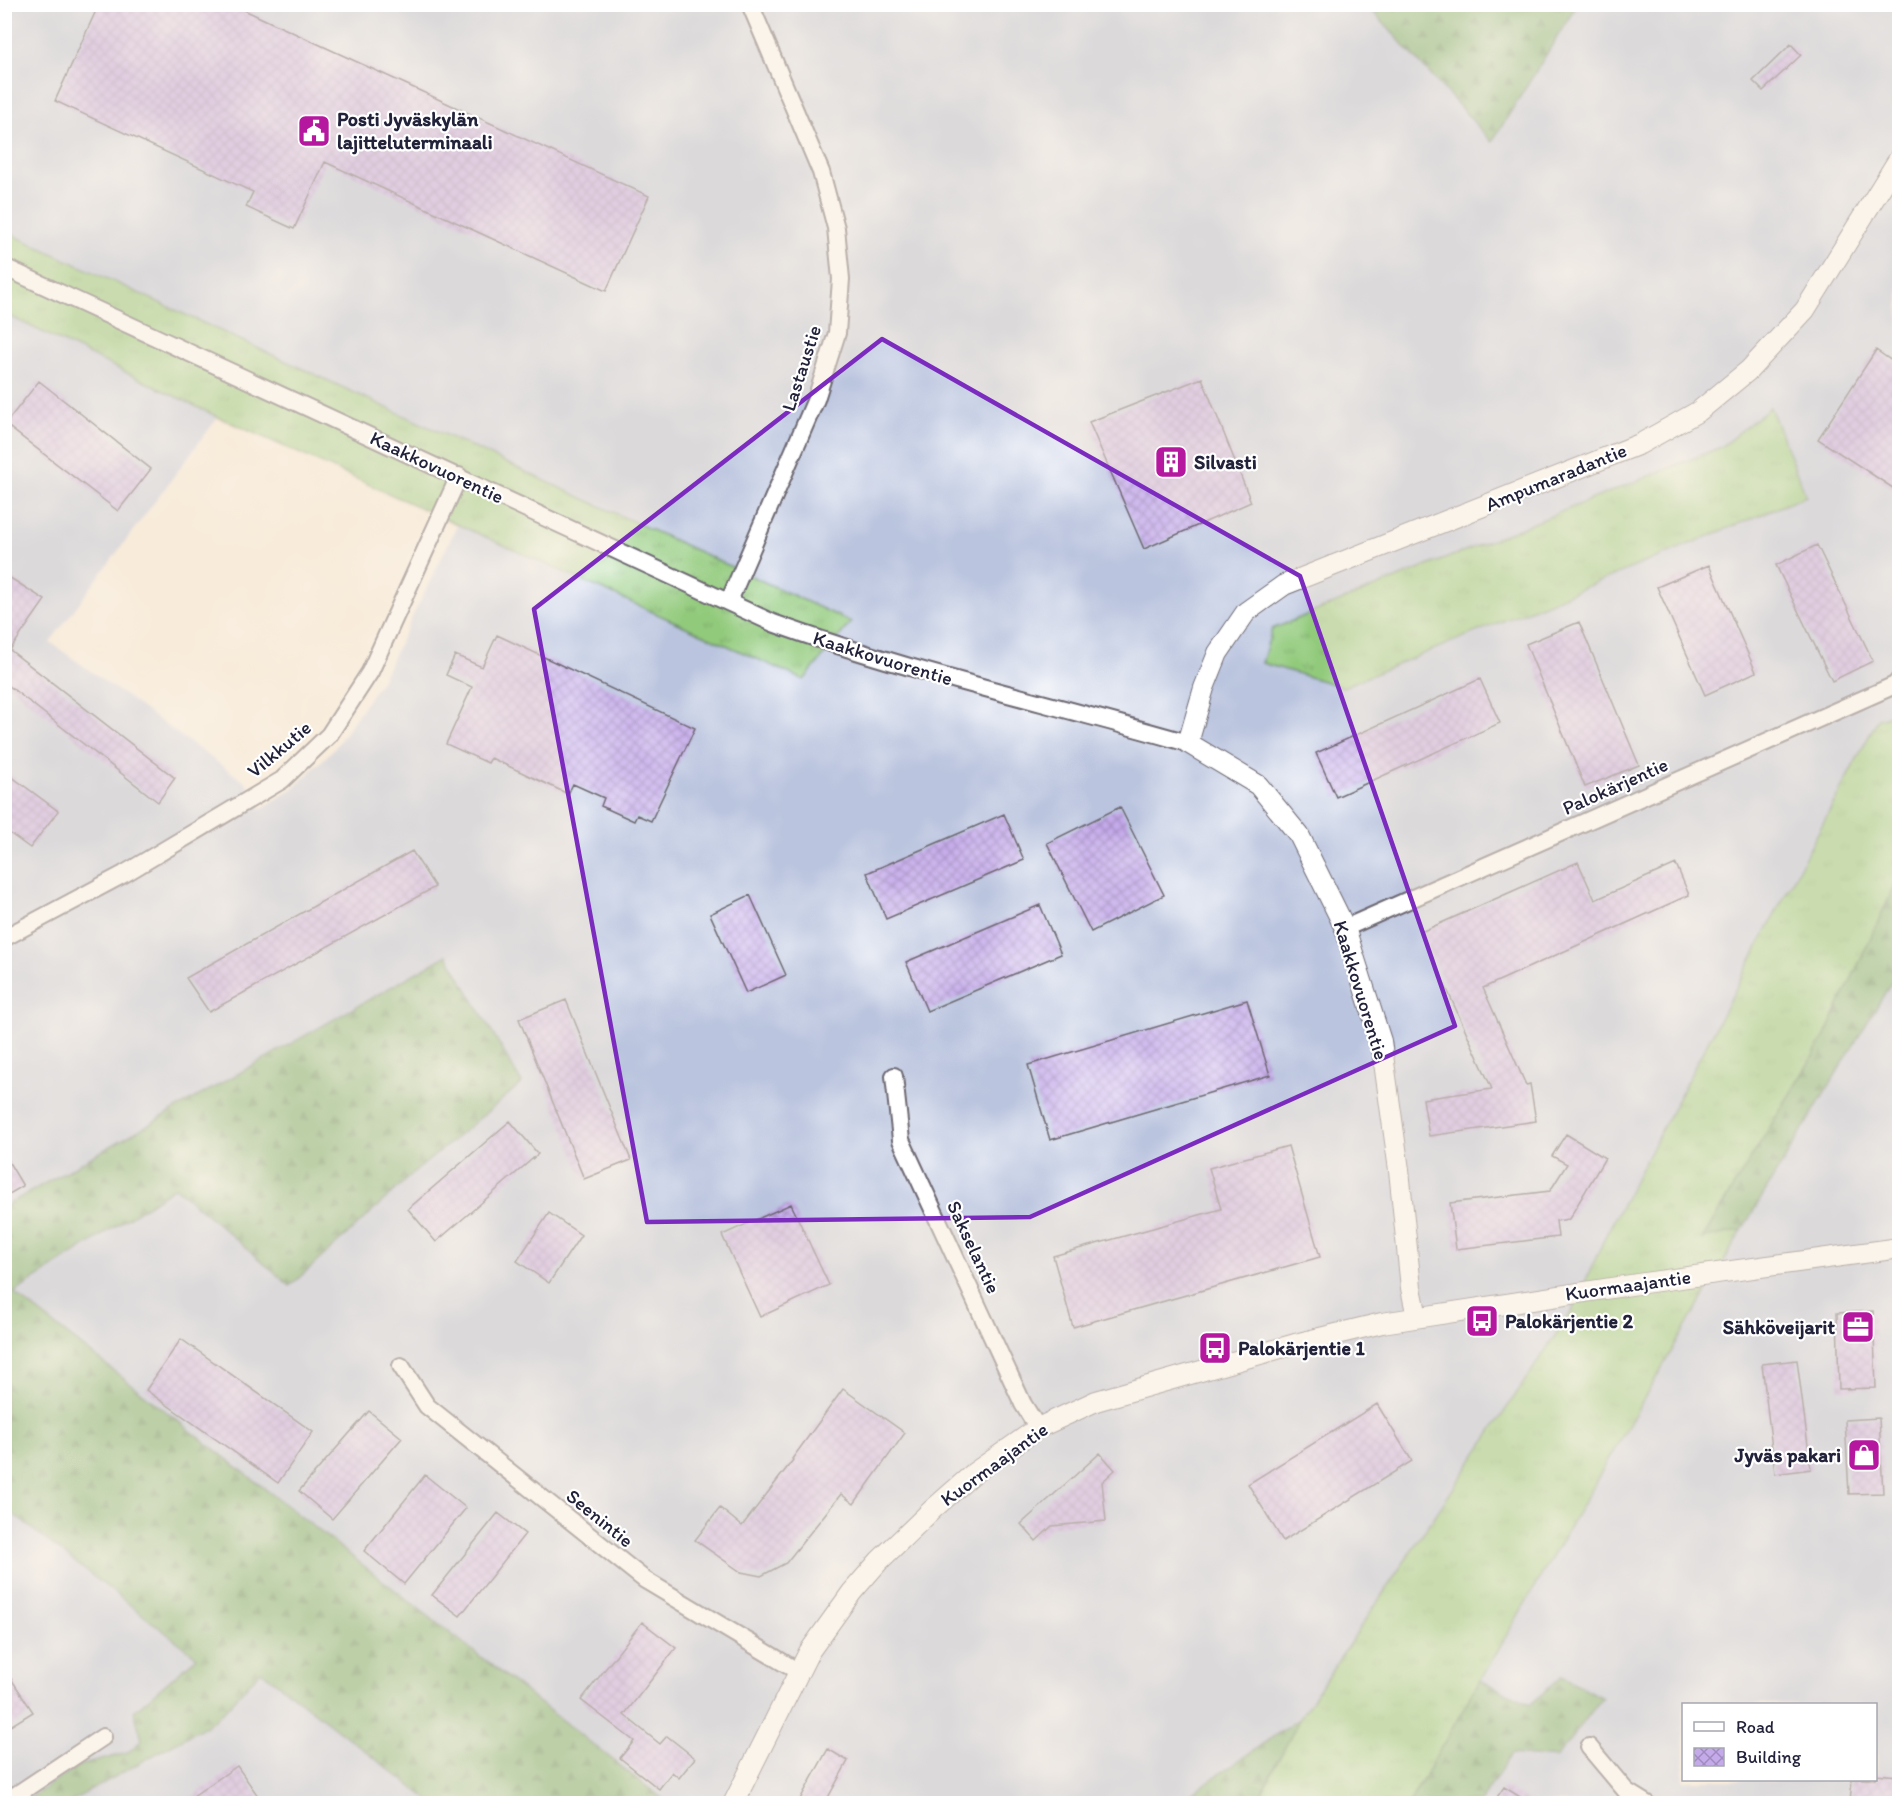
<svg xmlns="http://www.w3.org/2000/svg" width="1904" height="1808" font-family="Itim,sans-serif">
  <defs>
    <pattern id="grass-tufts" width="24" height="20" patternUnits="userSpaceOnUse" patternTransform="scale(1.5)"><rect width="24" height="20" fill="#92ca7c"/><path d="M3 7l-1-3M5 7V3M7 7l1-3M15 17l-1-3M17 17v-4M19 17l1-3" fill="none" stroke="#7ead6c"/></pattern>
    <pattern id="forest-firs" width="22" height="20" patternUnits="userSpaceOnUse" patternTransform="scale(1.5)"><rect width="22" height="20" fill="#75ae6c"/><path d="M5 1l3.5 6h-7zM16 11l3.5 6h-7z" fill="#608d5a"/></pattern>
    <pattern id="building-cross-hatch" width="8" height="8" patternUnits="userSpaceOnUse" patternTransform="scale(1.5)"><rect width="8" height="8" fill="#c5aaea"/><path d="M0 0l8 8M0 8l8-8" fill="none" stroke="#a08abf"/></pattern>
  </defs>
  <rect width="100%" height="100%" fill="#fff"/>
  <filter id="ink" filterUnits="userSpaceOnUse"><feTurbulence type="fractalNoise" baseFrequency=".0167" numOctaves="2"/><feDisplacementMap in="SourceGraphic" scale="12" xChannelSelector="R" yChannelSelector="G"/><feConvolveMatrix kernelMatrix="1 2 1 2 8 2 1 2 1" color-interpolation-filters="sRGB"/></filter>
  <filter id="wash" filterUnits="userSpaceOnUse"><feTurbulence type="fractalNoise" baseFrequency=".008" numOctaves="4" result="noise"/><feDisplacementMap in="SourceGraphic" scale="24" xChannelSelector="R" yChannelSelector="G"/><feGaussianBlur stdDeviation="1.35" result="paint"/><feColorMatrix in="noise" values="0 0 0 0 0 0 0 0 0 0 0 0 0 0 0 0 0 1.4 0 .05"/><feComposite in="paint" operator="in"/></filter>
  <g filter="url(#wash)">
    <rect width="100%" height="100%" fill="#f8ebd9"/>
    <!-- industrial -->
    <path fill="#bac4de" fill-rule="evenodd" d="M5,5H1367L1492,142L1577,5H1899V713L1878,719L1607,1233L1573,1309L1300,1718L1183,1799L1171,1803H668L14,1293L175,1187L290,1285L410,1176L522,1082L446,955L5,1206L4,314L218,417L50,642L246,783L261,809L292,789L335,748L382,679L458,524L804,680L851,622L5,231ZM1721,447L1263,663L1273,629Z
      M1899,970V1803H1480L1511,1754L1556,1758L1531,1704L1480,1680L1742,1230ZM1684,1704H1876V1780H1684Z
      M4,1508L198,1657L134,1710L142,1740L127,1753L78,1766L22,1803H5Z
      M261,1670L433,1803L68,1804L206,1726L224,1711Z"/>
    <!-- grass -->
    <path fill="url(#grass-tufts)" stroke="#5a765c" stroke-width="1.5" d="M4,231L851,622L804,680L218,417L5,314Z
      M1770,407L1806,496L1343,687L1262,663L1272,629L1721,447Z
      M1899,713V877L1824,1038L1703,1238L1742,1230L1409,1803L1256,1804L1300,1718L1573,1309L1607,1233L1878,719Z"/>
    <!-- forest -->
    <path fill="url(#forest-firs)" stroke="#4c6854" stroke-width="1.5" d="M1367,5H1577L1492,142Z
      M1899,877V970L1742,1230L1702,1239L1824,1038Z
      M447,955L522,1083L410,1176L360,1223L290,1286L175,1187L14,1293L668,1803H433L261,1671L224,1711L206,1726L68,1803H22L78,1766L127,1753L142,1740L134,1711L197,1657L5,1508V1206Z
      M1562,1676L1602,1698L1556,1758L1511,1754L1480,1803H1409L1480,1680L1531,1704Z
      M1300,1718L1256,1803H1171L1183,1799Z"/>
    <g id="blocks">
      <!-- building -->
      <path fill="url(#building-cross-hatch)" d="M99,4H231L649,196L606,291L325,162L294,229L246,207L253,192L55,101Z
        M1791,44L1801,55L1763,91L1753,81Z
        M1876,350L1899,366V492L1818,439Z
        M1202,378L1251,502L1144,549L1089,422Z
        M39,381L151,469L118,511L5,424Z
        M1817,545L1873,661L1832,681L1776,565Z
        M1709,565L1756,672L1705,695L1657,587Z
        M4,574L45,600L10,650L175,778L158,802L4,682Z
        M1579,622L1639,765L1585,787L1526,644Z
        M497,635L695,728L651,821L637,815L634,821L601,806L604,798L573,784L568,794L491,758L488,763L446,744L472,687L446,675L455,655L482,667Z
        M1480,679L1500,723L1336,797L1316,753Z
        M4,771L58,811L30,848L4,829Z
        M1120,807L1164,895L1091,932L1047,843Z
        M1004,814L1024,860L886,919L867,873Z
        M412,851L435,887L209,1012L186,978Z
        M1578,862L1595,900L1676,864L1689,895L1483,988L1526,1085L1530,1084L1536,1121L1429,1136L1423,1099L1492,1089L1421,932Z
        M750,895L786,975L746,993L710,914Z
        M1040,905L1061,954L927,1011L906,962Z
        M566,1000L631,1160L584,1179L519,1019Z
        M1247,1000L1270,1075L1050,1140L1028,1065Z
        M510,1121L538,1154L436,1242L408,1209Z
        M1566,1134L1605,1158L1569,1219L1556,1221L1558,1237L1456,1249L1450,1203L1550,1191L1567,1164L1552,1156Z
        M1288,1146L1320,1257L1073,1327L1053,1256L1221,1209L1209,1168Z
        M4,1154L23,1186L4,1197Z
        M791,1204L829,1285L760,1317L722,1235Z
        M549,1213L581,1235L549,1283L517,1261Z
        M1873,1311L1876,1388L1839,1389L1837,1313Z
        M181,1339L313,1432L278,1483L146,1390Z
        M1797,1360L1811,1469L1775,1474L1762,1364Z
        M843,1389L905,1433L854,1504L841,1494L786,1563L761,1576L741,1572L695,1540L720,1508L742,1526L793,1460L792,1459Z
        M1377,1404L1412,1461L1283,1541L1248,1484Z
        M369,1411L402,1438L332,1519L299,1491Z
        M1879,1418L1883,1493L1849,1494L1845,1420Z
        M1100,1453L1115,1470L1102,1482L1106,1521L1052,1526L1036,1541L1021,1524Z
        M425,1475L466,1508L404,1584L364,1551Z
        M498,1513L525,1534L460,1616L432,1595Z
        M642,1622L676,1648L624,1715L660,1744L667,1736L695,1758L679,1778L672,1772L659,1789L620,1758L634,1741L581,1700Z
        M4,1668L33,1712L4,1730Z
        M828,1749L848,1761L825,1803H798Z
        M237,1766L263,1803H183Z
        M1875,1774L1899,1776V1803H1850L1852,1779H1875Z
        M1504,1787L1530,1803H1493Z"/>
    </g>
  </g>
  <g filter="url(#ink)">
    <use href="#blocks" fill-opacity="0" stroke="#6d6872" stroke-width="1.5"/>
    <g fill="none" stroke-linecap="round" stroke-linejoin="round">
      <!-- minor casing -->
      <g stroke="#6d6872" stroke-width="20">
        <path id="minor" d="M4,267L773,623C908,672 1050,703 1188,743
          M729,601L816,399L837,333L841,279L836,228L821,172L750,4
          M1345,928L1895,685L1900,679
          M4,938L124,874L282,780L329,735L370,672L459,476
          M894,1076L901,1140L1023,1404L1038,1428
          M401,1366L427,1406L645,1580L799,1672
          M1589,1747L1626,1791L1647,1804
          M4,1803L103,1737"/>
      </g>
      <!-- tertiary casing -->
      <g stroke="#6d6872" stroke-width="22">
        <path id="tertiary" d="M1417,1317L1411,1288L1399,1170L1381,1041L1345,928L1299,835L1258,785L1188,743L1204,688L1218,653L1246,612L1284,585L1640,444L1699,411L1749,370L1805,310L1900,157
          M733,1804L809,1652L852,1592L879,1561L933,1509L974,1473L1038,1428L1096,1401L1295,1344L1382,1323L1644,1283L1900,1248"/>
      </g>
      <!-- minor -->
      <use href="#minor" stroke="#fff" stroke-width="16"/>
      <!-- tertiary -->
      <use href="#tertiary" stroke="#fff" stroke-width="20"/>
    </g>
  </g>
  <!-- marked area -->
  <path d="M0 0H1904V1808H0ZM882,339L1300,576L1455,1026L1030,1217L647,1222L534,609Z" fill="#f8ebd9" fill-opacity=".55" fill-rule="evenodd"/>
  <path fill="none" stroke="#7b2cbf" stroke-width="4.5" stroke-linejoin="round" d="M882,339L1300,576L1455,1026L1030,1217L647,1222L534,609Z"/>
  <!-- icons -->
  <defs>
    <g id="civic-square" transform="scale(1.725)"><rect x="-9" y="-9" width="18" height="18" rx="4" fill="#b5179e" stroke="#fff"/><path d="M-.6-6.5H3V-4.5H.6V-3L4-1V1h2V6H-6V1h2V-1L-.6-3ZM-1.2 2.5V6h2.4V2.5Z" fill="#fff"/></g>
    <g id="building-square" transform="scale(1.725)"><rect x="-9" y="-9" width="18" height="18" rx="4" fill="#b5179e" stroke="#fff"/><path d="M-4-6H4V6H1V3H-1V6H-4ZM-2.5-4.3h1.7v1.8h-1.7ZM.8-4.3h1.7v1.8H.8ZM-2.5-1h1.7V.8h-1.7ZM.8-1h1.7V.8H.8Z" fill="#fff"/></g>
    <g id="bus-square" transform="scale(1.725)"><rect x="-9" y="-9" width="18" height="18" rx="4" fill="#b5179e" stroke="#fff"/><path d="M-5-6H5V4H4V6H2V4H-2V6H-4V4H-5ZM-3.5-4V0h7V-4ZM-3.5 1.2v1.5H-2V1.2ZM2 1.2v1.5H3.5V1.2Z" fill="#fff"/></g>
    <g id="office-square" transform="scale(1.725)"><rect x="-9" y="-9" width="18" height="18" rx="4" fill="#b5179e" stroke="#fff"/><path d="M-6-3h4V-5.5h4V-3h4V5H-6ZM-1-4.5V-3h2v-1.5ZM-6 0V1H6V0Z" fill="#fff"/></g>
    <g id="shop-square" transform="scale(1.725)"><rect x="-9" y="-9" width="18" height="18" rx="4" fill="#b5179e" stroke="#fff"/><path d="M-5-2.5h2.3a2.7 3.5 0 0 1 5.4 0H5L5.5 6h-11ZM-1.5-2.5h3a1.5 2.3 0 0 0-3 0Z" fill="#fff"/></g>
  </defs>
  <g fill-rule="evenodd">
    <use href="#civic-square" x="314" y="131"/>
    <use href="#building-square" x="1171" y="462"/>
    <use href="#bus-square" x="1482" y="1321"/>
    <use href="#office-square" x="1858" y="1327"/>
    <use href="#bus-square" x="1215" y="1348"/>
    <use href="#shop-square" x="1864" y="1455"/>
  </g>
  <g text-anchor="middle" stroke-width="4.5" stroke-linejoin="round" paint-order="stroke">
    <!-- poi labels -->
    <g font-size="20" font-weight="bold" fill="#22223b" stroke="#fff" text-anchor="start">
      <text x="337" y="126">Posti Jyväskylän<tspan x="337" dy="23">lajitteluterminaali</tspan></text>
      <text x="1194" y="469">Silvasti</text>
      <text x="1505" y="1328">Palokärjentie 2</text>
      <text x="1835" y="1334" text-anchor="end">Sähköveijarit</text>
      <text x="1238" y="1355">Palokärjentie 1</text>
      <text x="1841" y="1462" text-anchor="end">Jyväs pakari</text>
    </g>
    <!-- street labels -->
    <g font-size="20" fill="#22223b" stroke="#fff">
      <text transform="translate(801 368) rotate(-72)" y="7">Lastaustie</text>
      <text transform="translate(437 467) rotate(25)" y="7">Kaakkovuorentie</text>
      <text transform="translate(1556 477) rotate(-22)" y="7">Ampumaradantie</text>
      <text transform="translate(883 658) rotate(17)" y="7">Kaakkovuorentie</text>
      <text transform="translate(279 749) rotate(-40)" y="7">Vilkkutie</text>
      <text transform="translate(1615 786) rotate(-24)" y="7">Palokärjentie</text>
      <text transform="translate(1361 990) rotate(73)" y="7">Kaakkovuorentie</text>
      <text transform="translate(974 1247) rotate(65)" y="7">Sakselantie</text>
      <text transform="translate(1628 1285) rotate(-8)" y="7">Kuormaajantie</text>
      <text transform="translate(994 1464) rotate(-36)" y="7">Kuormaajantie</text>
      <text transform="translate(600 1518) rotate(39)" y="7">Seenintie</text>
    </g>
  </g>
  <!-- margin -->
  <rect width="1904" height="1808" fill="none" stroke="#fff" stroke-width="24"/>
  <!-- legend -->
  <rect x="1682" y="1703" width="195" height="78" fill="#ffffff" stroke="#a7a7b1" stroke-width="1.5"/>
  <rect x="1694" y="1722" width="30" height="9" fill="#ffffff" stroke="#a7a7b1" stroke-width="1.5"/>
  <text x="1736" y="1733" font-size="18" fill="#22223b">Road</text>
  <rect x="1694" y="1748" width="30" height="18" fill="url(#building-cross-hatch)" stroke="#a7a7b1" stroke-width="1.5"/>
  <text x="1736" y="1763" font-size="18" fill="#22223b">Building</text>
</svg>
